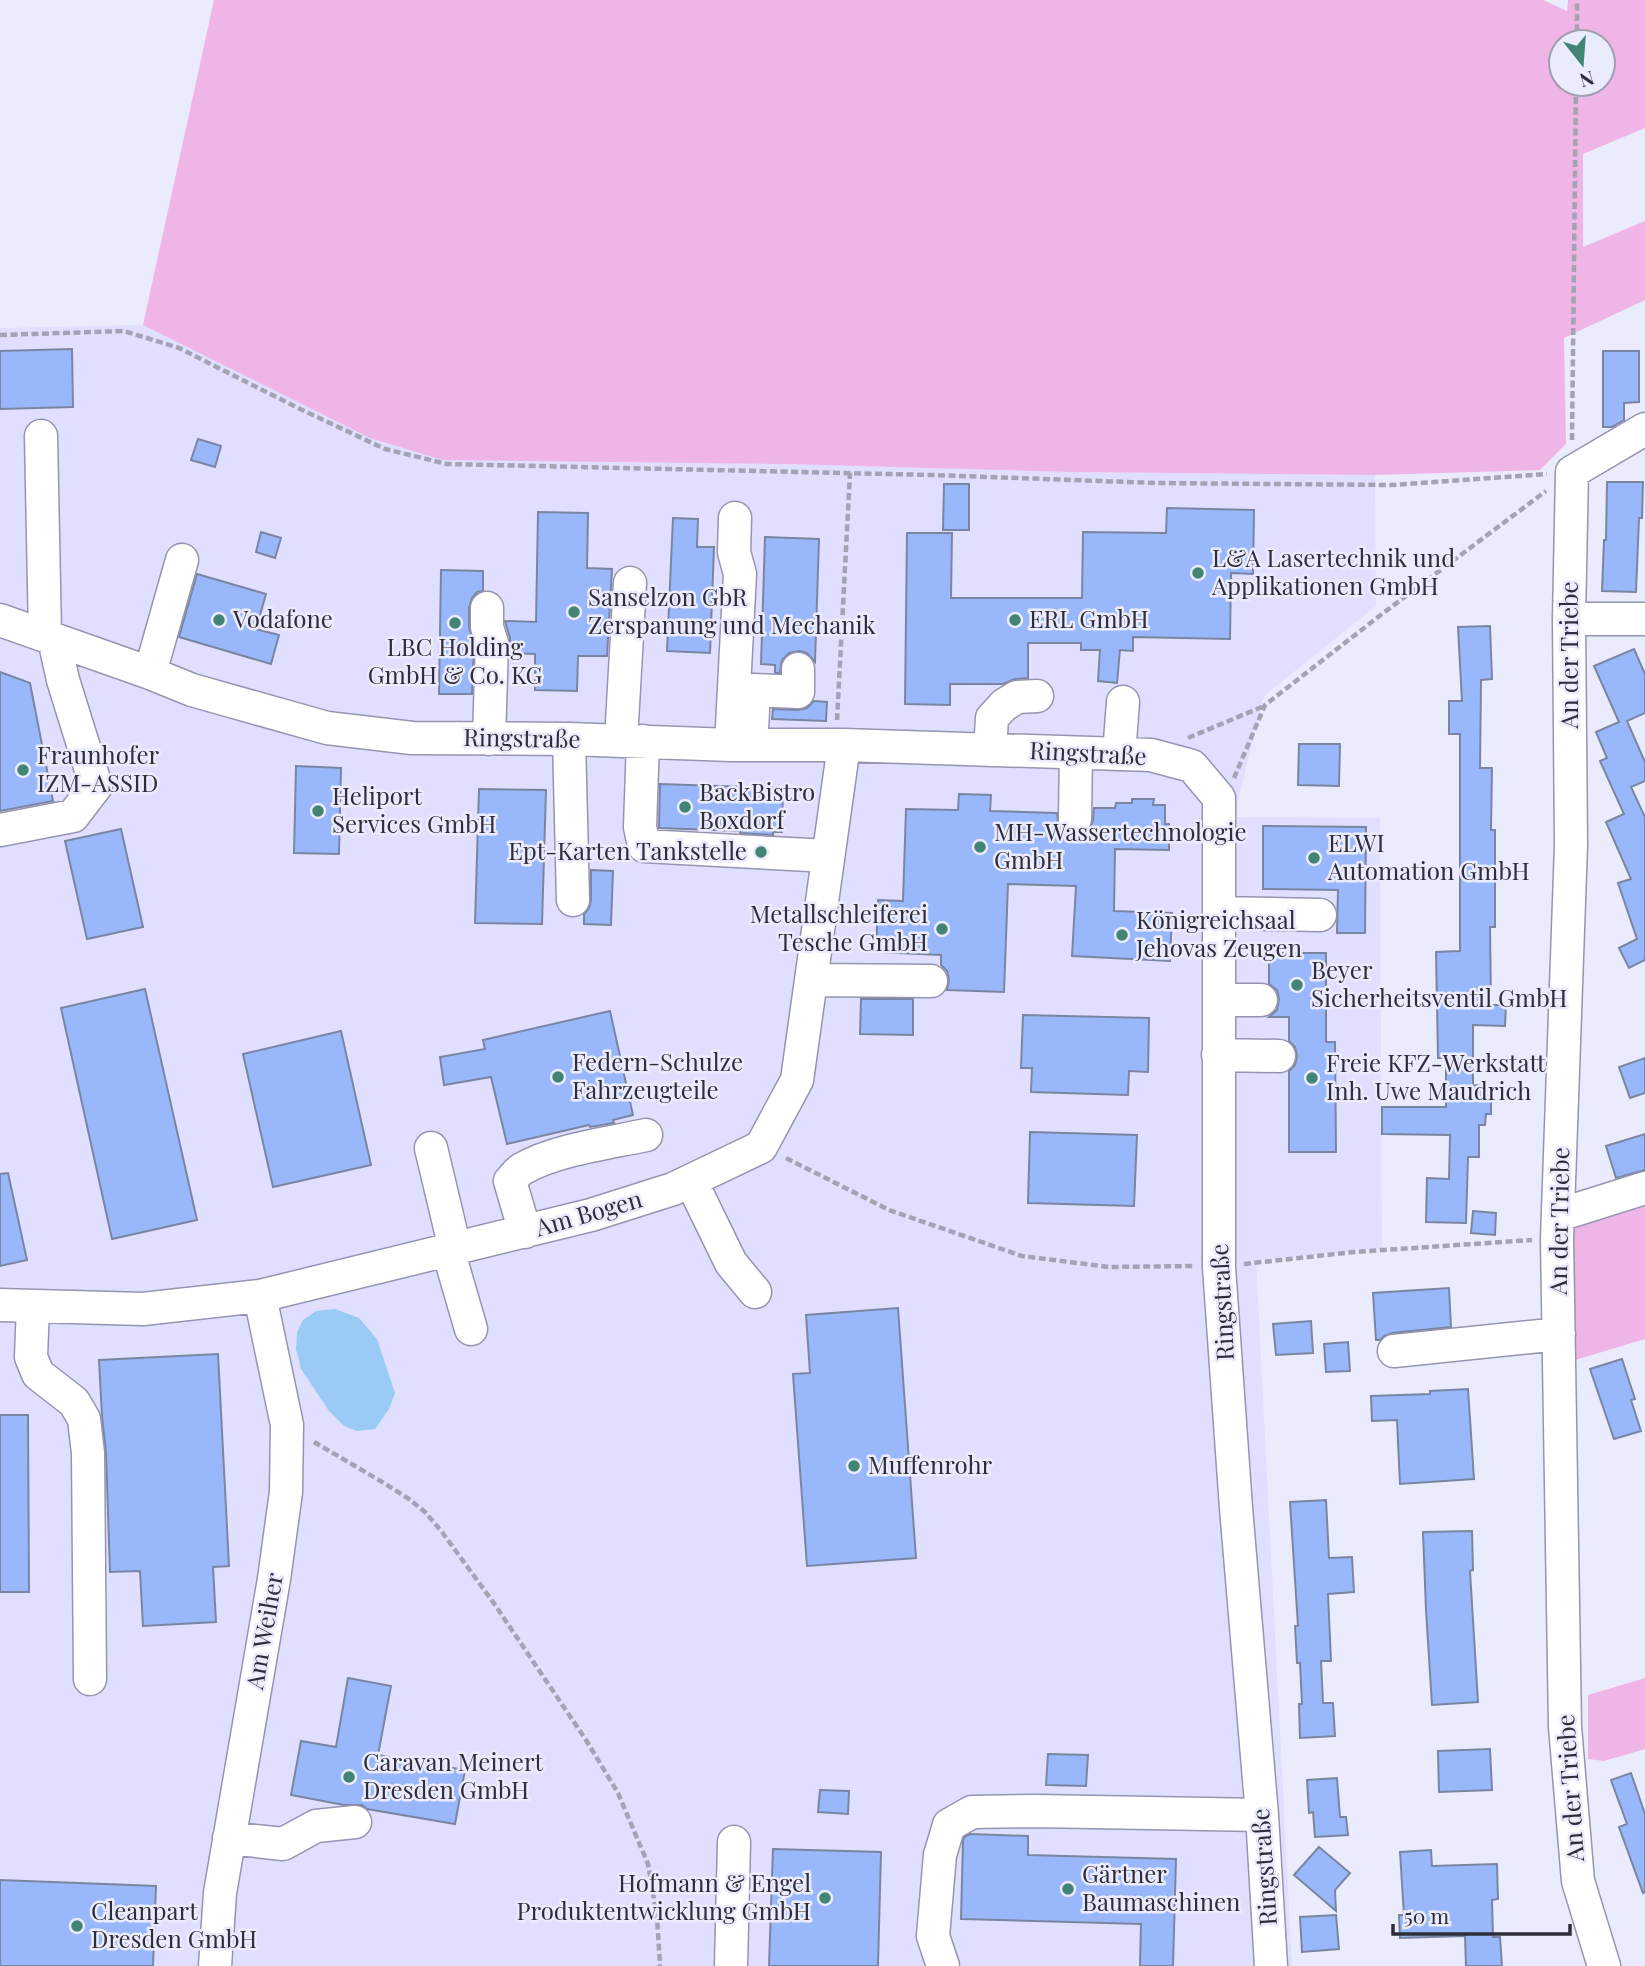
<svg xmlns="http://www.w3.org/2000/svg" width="1645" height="1966" font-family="'Playfair Display',serif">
  <rect width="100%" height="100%" fill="#ebebfe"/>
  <!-- built -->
  <path fill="#e1dfff" d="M143,325L370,438L782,464L1072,472L1375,475L1376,606L1264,696L1234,817L1380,818L1382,1248L1256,1260L1292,1966H0V328Z"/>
  <!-- green -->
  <path fill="#eeb5e6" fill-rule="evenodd" d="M214,0H1543L1567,11L1568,0H1645V128L1583,154V247L1645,221V300L1564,338L1566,444L1540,470L1375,475L1072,472L782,464L443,460L370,438L143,325ZM1603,42V84H1561V42Z
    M1645,1197V1339L1572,1361L1573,1220Z
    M1645,1678V1749L1604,1761L1588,1759V1695Z"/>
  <!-- water -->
  <path fill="#99cbf4" d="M335,1309L359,1318L377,1339L395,1393L389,1409L375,1429L357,1431L344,1426L329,1411L301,1369L296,1349L297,1332L303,1320L316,1311Z"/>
  <!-- building -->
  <path fill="#99b8fc" stroke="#7a86a1" stroke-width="2" d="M72,349L73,407L0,409V351Z
    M1603,351H1639V402L1624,403V420L1612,427H1603Z
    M198,439L221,446L215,467L191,460Z
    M1607,482H1643L1642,518H1639L1636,592L1602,591L1604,540H1606Z
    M944,484H969V530H943Z
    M1167,508L1254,510L1253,574L1231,573L1230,639L1133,637V651L1120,650L1117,683L1098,681L1100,650H1081V643H1028V678L1015,679L1003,684H950V705L905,704L907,533H952L951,598H1082L1083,532L1166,533Z
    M538,512L588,513L587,568L612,569L607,656H578L577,691L535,690V654L510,653V638L505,621L536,622Z
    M673,518L698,519L697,547H714L710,653L667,651Z
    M261,532L281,538L275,558L256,552Z
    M765,537L819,539L815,662L807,653L799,651L789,653L782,660L780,673H775V665L761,664Z
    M441,570L483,571V591L477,592L472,598L469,608V627L474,646L472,694H439Z
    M197,574L266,594L256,629L279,635L271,664L179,637Z
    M1490,626L1492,679L1481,680L1480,768H1492L1491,830H1495V927H1490L1491,1005H1506L1505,1026L1473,1025V1085L1486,1086V1095H1491V1114H1486L1485,1125H1479V1157H1468L1466,1223L1426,1222L1427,1178L1449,1179L1450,1135L1382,1134V1107H1446V1058H1438L1436,952L1460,951V734H1449V701H1462L1458,627Z
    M1634,649L1645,674V713L1627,721L1645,762V781L1631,787L1645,817V960L1629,968L1619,948L1637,939L1618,883L1631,879L1606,822L1624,814L1600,761L1607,758L1596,732L1619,722L1594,666Z
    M0,672L30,683L53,801L0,811Z
    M814,701L827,702L826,721L772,719L773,709L798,710L807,708Z
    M1299,744H1340L1339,786L1298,785Z
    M296,766L341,768L339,854L294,853Z
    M660,784L783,788L782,832H773V835L740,833V831L659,828Z
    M479,789L546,790L542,924L475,923Z
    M959,794L991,795L990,811L1057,813L1059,829L1065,834L1074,837L1083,835L1090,829L1093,820L1094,808H1115L1116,803H1132V799H1154L1153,805H1165V824H1169V850L1115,849L1114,911L1172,913L1170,961L1072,956L1076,886L1008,884L1004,992L947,990L949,980L947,971L941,965V955L876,952L878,900L903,901L906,809L958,810Z
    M1263,826L1366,827L1365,933H1337L1338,890L1263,889Z
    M121,829L143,927L87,939L65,841Z
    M591,870L613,871L611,925L584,924V914L589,908L591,900Z
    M1269,953H1326V1042H1335L1336,1152H1289V1071L1295,1065L1297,1056L1295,1047L1289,1041V1017H1269L1277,1010L1279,999L1277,990L1269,984Z
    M145,989L197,1220L112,1239L61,1008Z
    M861,999H913V1035L860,1034Z
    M610,1011L633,1115L613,1120L614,1123L590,1127L589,1125L507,1144L491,1077L444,1085L440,1057L485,1049L483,1040Z
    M1023,1015L1149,1018L1148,1072L1129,1071L1128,1095L1031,1092L1032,1068H1021Z
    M341,1031L371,1165L273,1187L243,1054Z
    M1645,1058V1093L1630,1098L1619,1067Z
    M1030,1132L1137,1135L1134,1206L1028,1203Z
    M1645,1134V1170L1616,1178L1606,1146Z
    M8,1173L27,1260L0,1266V1174Z
    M1473,1211L1496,1213L1495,1235L1471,1233Z
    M1449,1288L1451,1327L1392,1333L1384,1336L1380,1340H1376L1373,1293Z
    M898,1308L916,1558L807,1566L793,1374L810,1373L806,1315Z
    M1311,1321L1313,1353L1276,1355L1273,1324Z
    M1348,1342L1350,1371L1326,1372L1324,1344Z
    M218,1354L229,1566L213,1567L216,1622L143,1626L140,1571L110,1572L106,1453L102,1416L99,1360Z
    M1622,1359L1635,1399L1631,1400L1641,1431L1614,1439L1590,1369Z
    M1468,1389L1474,1479L1400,1484L1397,1420L1372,1421L1371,1396L1430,1394V1391Z
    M0,1415H28L29,1592H0Z
    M1326,1500L1329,1558L1352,1557L1354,1592L1328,1594L1331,1661H1321L1323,1703H1333L1335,1736L1300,1738L1299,1704H1302L1300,1663H1297L1295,1626H1298L1290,1502Z
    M1472,1531L1473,1570L1470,1571L1478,1702L1432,1705L1426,1610L1423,1532Z
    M348,1678L391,1686L378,1755L465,1770L455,1824L367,1809L362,1805H344L291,1795L301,1741L336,1747Z
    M1490,1749L1492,1790L1439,1792L1438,1751Z
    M1048,1754L1088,1755L1086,1786L1046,1785Z
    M1631,1773L1645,1814V1892L1643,1893L1619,1827L1627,1824L1611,1780Z
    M1337,1778L1340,1817H1346L1348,1835L1315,1837L1313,1812L1309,1813L1307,1780Z
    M820,1790L849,1791L848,1814L818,1812Z
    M970,1834L1028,1836V1855L1176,1859L1173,1966H1140L1141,1924L961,1919L963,1841L964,1837Z
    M1319,1847L1350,1873L1335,1890L1336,1911L1294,1875Z
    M773,1849L881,1852L878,1966H769Z
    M1431,1850L1432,1866L1497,1864L1498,1899L1492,1900L1493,1937H1500L1502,1966H1466L1465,1936L1400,1938L1399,1915H1404L1400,1852Z
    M0,1880L156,1886L153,1966H0Z
    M1336,1915L1339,1949L1302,1952L1300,1917Z"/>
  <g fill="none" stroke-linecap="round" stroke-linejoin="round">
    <!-- minor casing -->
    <g stroke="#9594b1" stroke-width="35">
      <path id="minor" d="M41,436L45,635
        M487,608V627L492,643L489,739
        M1569,619H1645
        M0,620L150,673L192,690L327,728L412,738L569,739L731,745H844L1151,755L1192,766L1219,798V1267L1236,1508L1262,1815L1271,1966
        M150,673L182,560
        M752,730L754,690L798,692V669
        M569,739L573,900
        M621,740L630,583
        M643,741L640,827L644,846L828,856
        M731,745L740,574L734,552L735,518
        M990,750L992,718L1004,705L1017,697L1037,696
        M1119,754L1123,702
        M1075,819L1076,753
        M0,830L73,816L96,786L63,680L54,639
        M1219,913L1320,915
        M811,980L931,981
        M1219,1000H1261
        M1218,1055L1279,1056
        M431,1148L455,1249
        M691,1181L731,1263L755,1292
        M1559,1215L1645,1188
        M525,1232L510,1181C514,1177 517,1172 522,1169C554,1150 609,1143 646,1135
        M448,1250L471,1329
        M0,1305L143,1309L260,1296L591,1215L673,1189L761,1147L797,1080L844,745
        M33,1306L31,1357L38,1374L74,1402L84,1419L88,1453L90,1679
        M1394,1351L1559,1334
        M229,1838L283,1844L316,1826L355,1822
        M215,1966L220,1893L274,1579L286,1492L287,1425L260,1296
        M731,1966L734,1842
        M943,1966L933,1936L940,1855L949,1825L972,1812L1036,1811L1262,1815
        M1604,1966L1578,1881L1565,1727L1557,1239L1571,845L1569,619L1572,472L1645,429"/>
    </g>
    <!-- path -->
    <path stroke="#a3a3b3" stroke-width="4.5" stroke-dasharray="7 3.5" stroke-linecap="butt" d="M1577,42V0
      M0,335L124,331L179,348L296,407L385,449L447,464L932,475L1155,483L1393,485L1547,474
      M1572,440L1576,84
      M837,720L850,473
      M1188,738L1264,706
      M1234,778L1265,705L1382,614L1546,491
      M786,1158L889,1210L1022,1256L1109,1267L1194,1266
      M1244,1264L1354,1252L1532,1240
      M314,1442L384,1483L409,1499L425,1512L442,1532L493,1602L586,1740L618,1793L648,1864L657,1917L660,1966"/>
    <!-- minor -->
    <use href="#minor" stroke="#fff" stroke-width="32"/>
  </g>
  <!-- markers -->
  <g fill="#428475" stroke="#ebebfe" stroke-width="2.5">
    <circle cx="1198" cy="573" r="7"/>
    <circle cx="574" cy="612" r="7"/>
    <circle cx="219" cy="620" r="7"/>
    <circle cx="1015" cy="620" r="7"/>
    <circle cx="455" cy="623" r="7"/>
    <circle cx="23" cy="770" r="7"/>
    <circle cx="685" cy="807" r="7"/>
    <circle cx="318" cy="811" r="7"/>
    <circle cx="980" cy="847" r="7"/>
    <circle cx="761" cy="852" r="7"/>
    <circle cx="1314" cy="858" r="7"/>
    <circle cx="942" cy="929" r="7"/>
    <circle cx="1122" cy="935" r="7"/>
    <circle cx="1297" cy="985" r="7"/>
    <circle cx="558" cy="1077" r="7"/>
    <circle cx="1312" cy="1078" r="7"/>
    <circle cx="854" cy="1466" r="7"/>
    <circle cx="349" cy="1777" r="7"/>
    <circle cx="1068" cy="1889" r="7"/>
    <circle cx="825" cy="1898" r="7"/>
    <circle cx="77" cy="1926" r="7"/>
  </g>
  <g text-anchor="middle" stroke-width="5" stroke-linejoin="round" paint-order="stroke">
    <!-- poi labels -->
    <g font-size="24" fill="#2e2e3a" stroke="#ebebfe" text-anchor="start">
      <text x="1212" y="567">L&amp;A Lasertechnik und<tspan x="1212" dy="28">Applikationen GmbH</tspan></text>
      <text x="588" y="606">Sanselzon GbR<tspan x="588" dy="28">Zerspanung und Mechanik</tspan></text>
      <text x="233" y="628">Vodafone</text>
      <text x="1029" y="628">ERL GmbH</text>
      <text x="455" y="656" text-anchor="middle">LBC Holding<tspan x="455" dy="28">GmbH &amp; Co. KG</tspan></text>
      <text x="37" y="764">Fraunhofer<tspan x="37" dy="28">IZM-ASSID</tspan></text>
      <text x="699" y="801">BackBistro<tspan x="699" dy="28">Boxdorf</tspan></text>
      <text x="332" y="805">Heliport<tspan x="332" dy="28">Services GmbH</tspan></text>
      <text x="994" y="841">MH-Wassertechnologie<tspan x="994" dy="28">GmbH</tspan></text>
      <text x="1328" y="852">ELWI<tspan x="1328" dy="28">Automation GmbH</tspan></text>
      <text x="747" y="860" text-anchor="end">Ept-Karten Tankstelle</text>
      <text x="928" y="923" text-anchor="end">Metallschleiferei<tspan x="928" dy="28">Tesche GmbH</tspan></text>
      <text x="1136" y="929">Königreichsaal<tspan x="1136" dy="28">Jehovas Zeugen</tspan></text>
      <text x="1311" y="979">Beyer<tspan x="1311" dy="28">Sicherheitsventil GmbH</tspan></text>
      <text x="572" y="1071">Federn-Schulze<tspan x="572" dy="28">Fahrzeugteile</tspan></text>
      <text x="1326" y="1072">Freie KFZ-Werkstatt<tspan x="1326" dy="28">Inh. Uwe Maudrich</tspan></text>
      <text x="868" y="1474">Muffenrohr</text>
      <text x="363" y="1771">Caravan Meinert<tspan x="363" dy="28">Dresden GmbH</tspan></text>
      <text x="1082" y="1883">Gärtner<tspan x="1082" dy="28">Baumaschinen</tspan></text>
      <text x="811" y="1892" text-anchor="end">Hofmann &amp; Engel<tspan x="811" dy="28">Produktentwicklung GmbH</tspan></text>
      <text x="91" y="1920">Cleanpart<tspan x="91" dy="28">Dresden GmbH</tspan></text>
    </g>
    <!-- street labels -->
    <g font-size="24" fill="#2e2e3a" stroke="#ebebfe">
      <text transform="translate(1570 655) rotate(-90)" y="8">An der Triebe</text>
      <text transform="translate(522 739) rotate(1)" y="8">Ringstraße</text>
      <text transform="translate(1088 754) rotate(3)" y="8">Ringstraße</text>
      <text transform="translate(589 1214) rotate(-16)" y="8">Am Bogen</text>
      <text transform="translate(1560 1221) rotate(-89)" y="8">An der Triebe</text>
      <text transform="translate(1223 1302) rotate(-93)" y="8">Ringstraße</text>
      <text transform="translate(265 1631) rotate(-80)" y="8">Am Weiher</text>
      <text transform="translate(1571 1788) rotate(-94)" y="8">An der Triebe</text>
      <text transform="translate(1265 1867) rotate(-94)" y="8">Ringstraße</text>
    </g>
  </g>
  <!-- north arrow -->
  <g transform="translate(1582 63) rotate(163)"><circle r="33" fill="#ebebfe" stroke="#9f9fb0" stroke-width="2"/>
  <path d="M0-5L12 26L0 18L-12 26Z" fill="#428475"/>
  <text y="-10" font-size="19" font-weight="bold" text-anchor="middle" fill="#2e2e3a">N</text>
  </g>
  <!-- scale -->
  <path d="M1393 1924v10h177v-10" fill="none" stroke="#2e2e3a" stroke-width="3.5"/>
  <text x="1404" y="1924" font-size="21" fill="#2e2e3a" stroke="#ebebfe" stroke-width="5" paint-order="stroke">50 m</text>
</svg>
